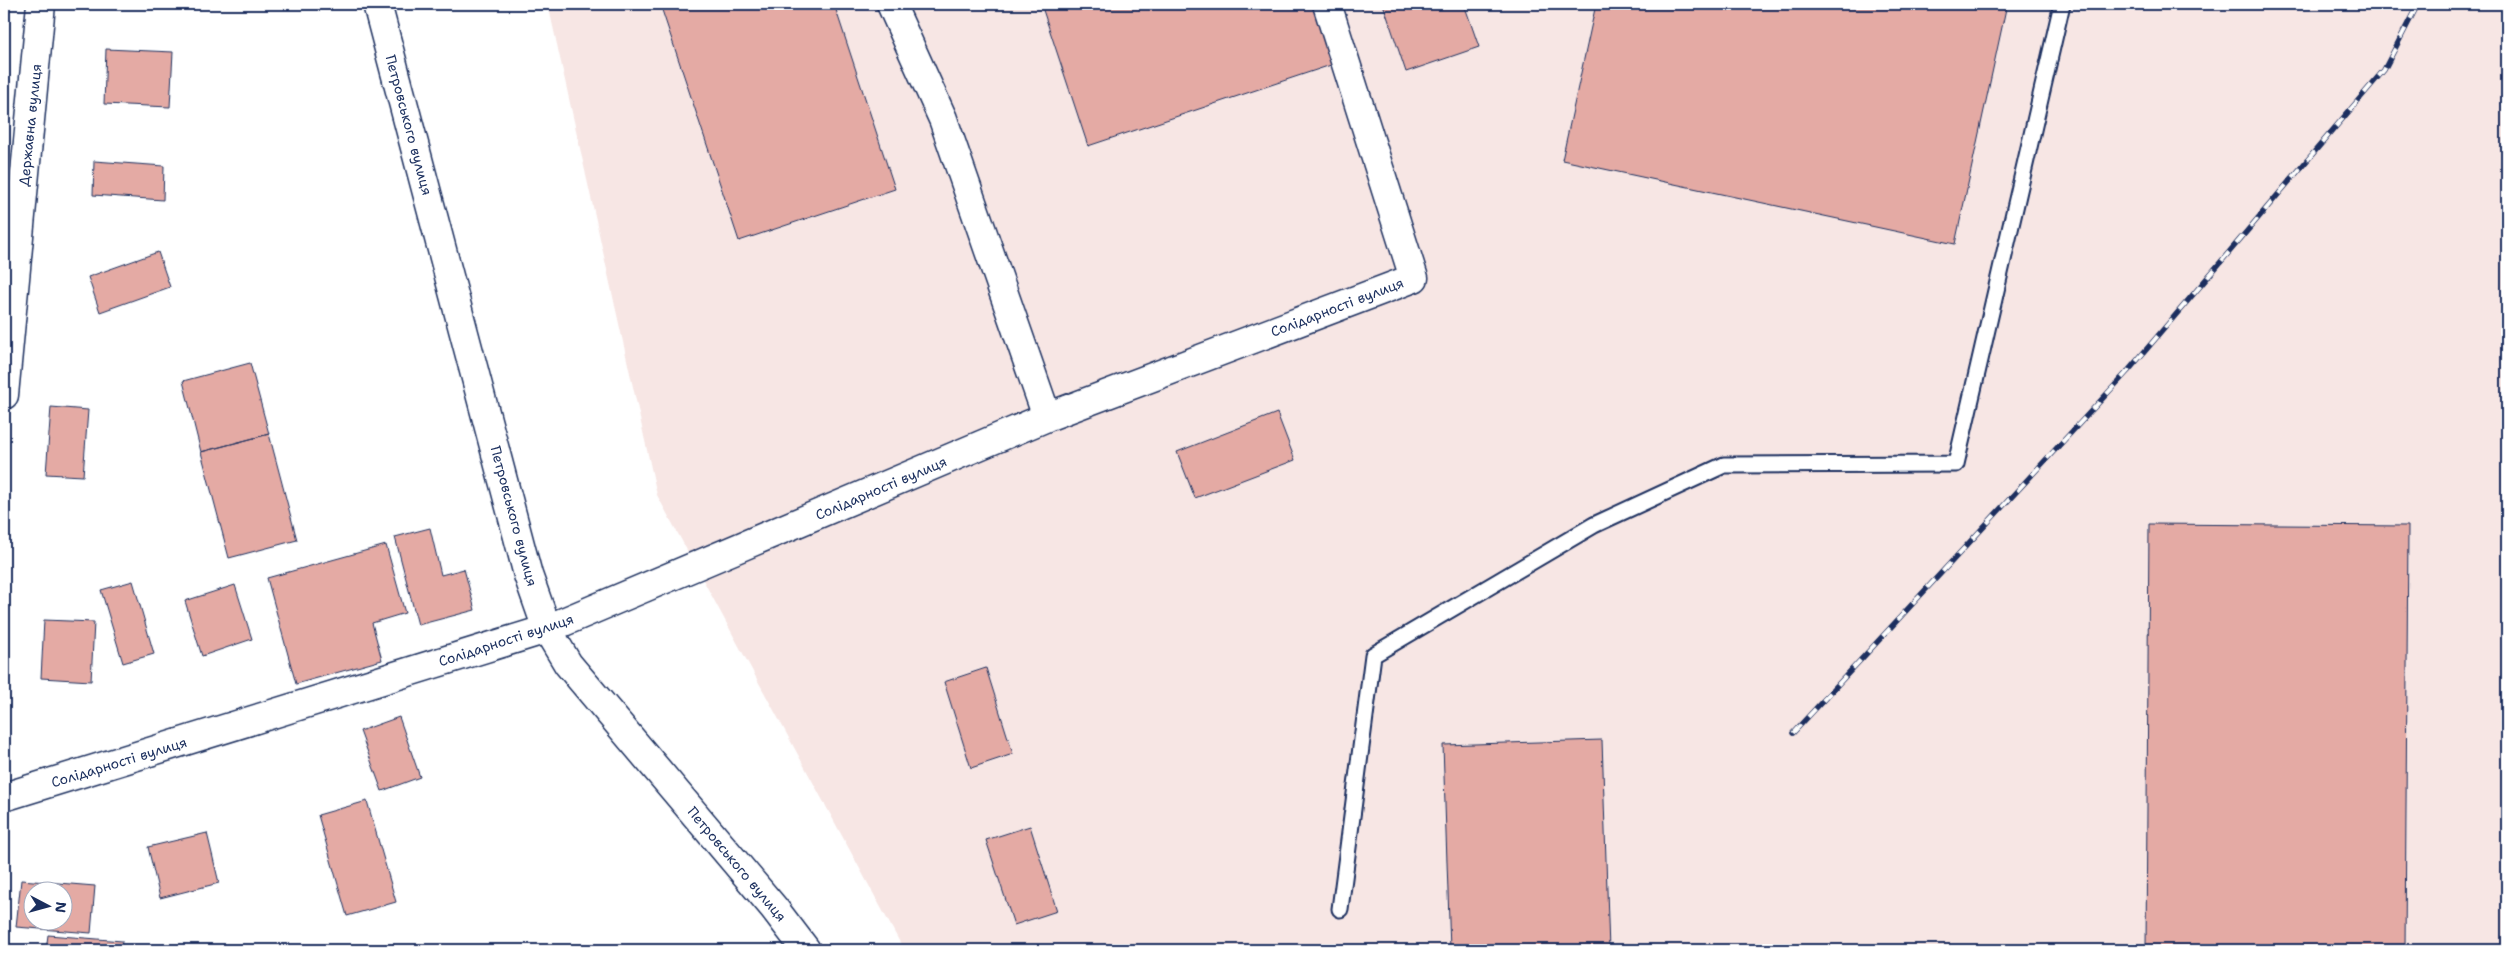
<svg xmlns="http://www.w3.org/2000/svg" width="2511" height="954" font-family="'Shantell Sans',sans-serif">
  <rect width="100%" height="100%" fill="#fff"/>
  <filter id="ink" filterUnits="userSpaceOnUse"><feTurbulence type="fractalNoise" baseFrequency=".02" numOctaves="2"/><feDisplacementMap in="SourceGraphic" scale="10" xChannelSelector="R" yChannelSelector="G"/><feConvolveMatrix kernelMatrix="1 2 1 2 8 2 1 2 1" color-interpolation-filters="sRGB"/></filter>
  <g filter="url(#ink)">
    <!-- built -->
    <path fill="#f7e6e4" d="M548,4H2507V950H904L657,495Z"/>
    <!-- building -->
    <path fill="#e4aaa4" stroke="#1b2f5e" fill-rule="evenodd" d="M660,4H834L895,189L739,241Z
      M1041,4H1317L1337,63L1088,146Z
      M1383,4H1464L1479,47L1406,72Z
      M1596,4H2007L1955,244L1562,160Z
      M106,49L173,52L170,107L104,104Z
      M94,161L164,166L163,200L93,195Z
      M158,252L170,287L100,312L88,277Z
      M250,363L269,434L201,452L183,381Z
      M51,407L88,410L83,476L46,474Z
      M1277,413L1295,460L1195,498L1177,452Z
      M269,434L297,540L229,558L201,452Z
      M2149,524L2408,526L2405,950H2146Z
      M430,528L441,575L464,569L475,610L418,625L395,537Z
      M386,545L405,613L372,623L382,660L296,684L267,578Z
      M133,581L154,654L123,663L101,590Z
      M235,585L252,639L202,656L185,601Z
      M44,620L94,622L91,681L41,678Z
      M986,668L1013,754L971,768L944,682Z
      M399,717L420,777L382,791L360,731Z
      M1602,740L1609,950H1450L1443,745Z
      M367,801L396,902L347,916L318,815Z
      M1030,826L1057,911L1014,925L986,840Z
      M207,833L219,883L160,898L148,847Z
      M21,880L95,886L91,933L16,927ZM32,892H62V922H32Z
      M48,935L122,941L121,950H46Z"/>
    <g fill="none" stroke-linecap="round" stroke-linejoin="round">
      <!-- service casing -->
      <g stroke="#1b2f5e" stroke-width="19">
        <path id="service" d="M1340,909L1373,655L1594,525L1724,465L1956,464L2062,4"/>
      </g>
      <!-- minor casing -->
      <g stroke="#1b2f5e" stroke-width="31">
        <path id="minor" d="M891,4L943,119L1047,417
          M4,797L547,629L1047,417L1414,278L1327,4"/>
      </g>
      <!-- secondary casing -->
      <g stroke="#1b2f5e" stroke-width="31">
        <path id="secondary" d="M377,4L528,575L547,629L568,664L774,908L806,950
          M4,395L41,4"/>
      </g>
      <!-- service -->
      <use href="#service" stroke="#fff" stroke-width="15"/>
      <!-- minor -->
      <use href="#minor" stroke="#fff" stroke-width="28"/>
      <!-- secondary -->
      <use href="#secondary" stroke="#fff" stroke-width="28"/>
      <!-- rail casing -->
      <g stroke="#1b2f5e" stroke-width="5.5">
        <path id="rail" d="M1793,733L2128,371L2384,70L2418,4"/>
      </g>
      <!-- rail -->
      <use href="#rail" stroke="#fff" stroke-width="4" stroke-dasharray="11" stroke-linecap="butt"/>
    </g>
  </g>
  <g text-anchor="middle" stroke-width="4" stroke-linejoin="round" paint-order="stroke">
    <!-- street labels -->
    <g font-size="14" fill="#1b2f5e" stroke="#fff">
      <text transform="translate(30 125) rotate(-84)" y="5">Державна вулиця</text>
      <text transform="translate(409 125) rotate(75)" y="5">Петровського вулиця</text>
      <text transform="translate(1337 307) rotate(-21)" y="5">Солідарності вулиця</text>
      <text transform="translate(881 488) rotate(-23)" y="5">Солідарності вулиця</text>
      <text transform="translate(514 516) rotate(75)" y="5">Петровського вулиця</text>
      <text transform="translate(506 640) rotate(-18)" y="5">Солідарності вулиця</text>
      <text transform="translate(119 762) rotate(-17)" y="5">Солідарності вулиця</text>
      <text transform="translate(737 864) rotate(50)" y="5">Петровського вулиця</text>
    </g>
  </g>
  <!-- margin -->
  <rect width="2511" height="954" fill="none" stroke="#fff" stroke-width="20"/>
  <rect x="10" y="10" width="2491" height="934" fill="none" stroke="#1b2f5e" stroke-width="2" filter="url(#ink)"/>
  <!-- north arrow -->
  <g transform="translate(48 906) rotate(96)"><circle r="24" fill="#ffffff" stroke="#a4acbf"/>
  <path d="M0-4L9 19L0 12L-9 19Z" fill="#1b2f5e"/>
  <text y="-8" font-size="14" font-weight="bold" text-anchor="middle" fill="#1b2f5e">N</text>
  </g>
</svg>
